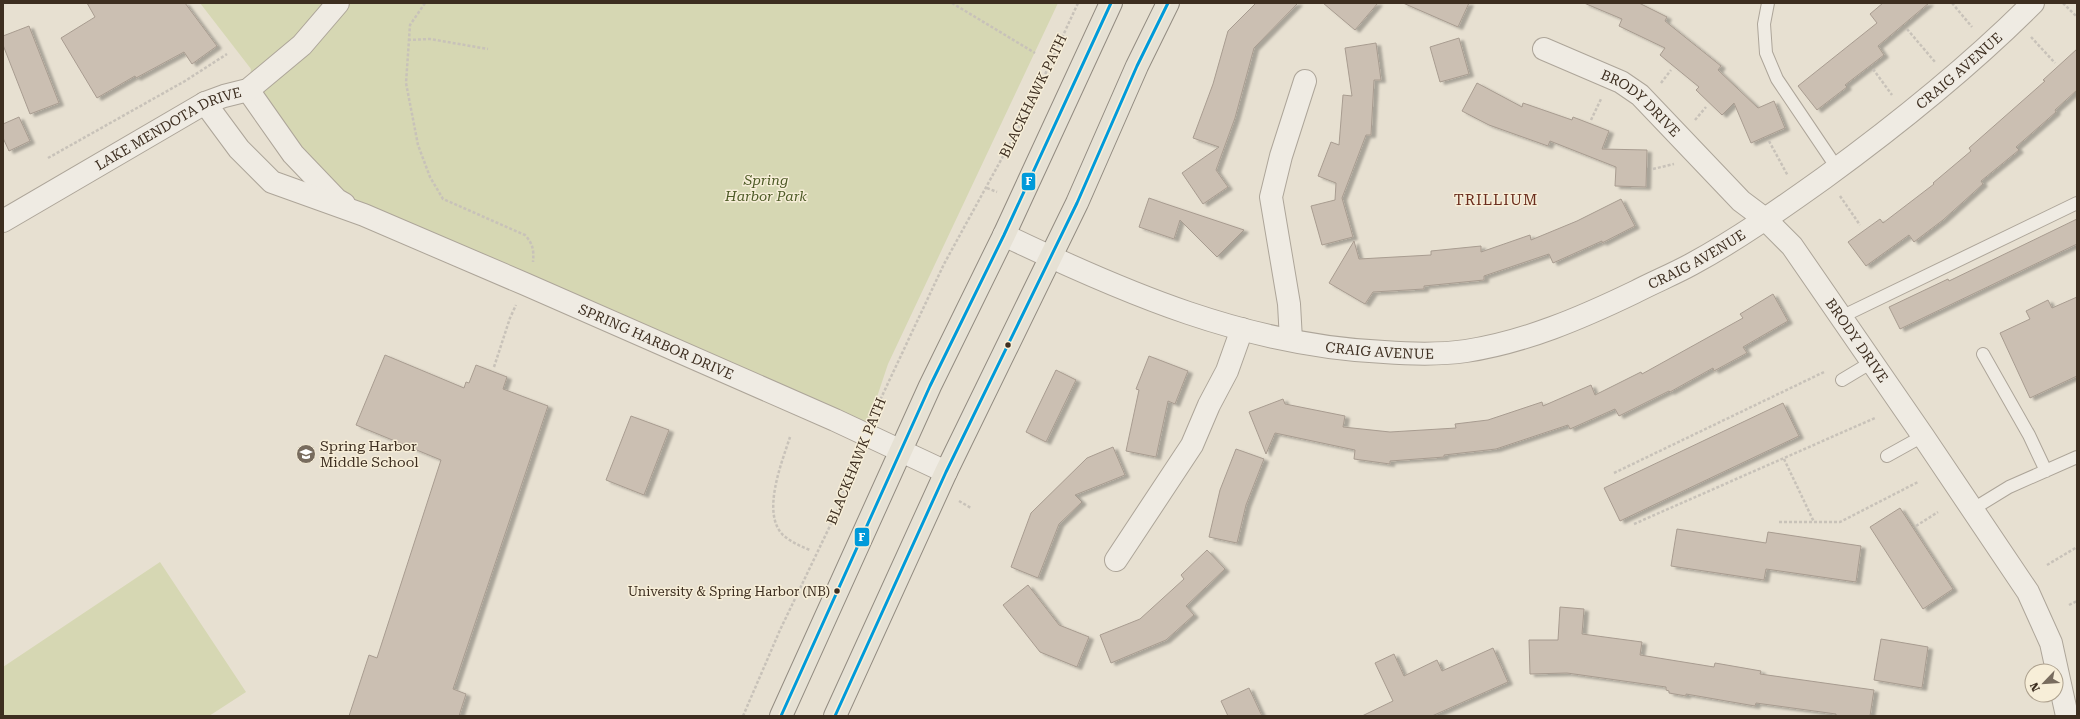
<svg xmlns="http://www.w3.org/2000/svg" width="2080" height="719" font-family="'Roboto Serif',serif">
  <defs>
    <filter id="shadow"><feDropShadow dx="4.5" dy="2.5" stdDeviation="1" flood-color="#0004"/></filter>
  </defs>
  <rect width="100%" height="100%" fill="#e7e0d1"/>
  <!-- green -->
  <path fill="#d6d7b3" d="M200,3H1058L888,364L865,433L364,215L248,90L251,69Z
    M160,562L246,692L209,716H3V667Z"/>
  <!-- building -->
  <path fill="#cbbfb2" stroke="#a89c90" filter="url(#shadow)" d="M87,3H185L217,46L192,64L184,52L136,78L135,76L97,98L61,38L95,17Z
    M1256,3H1298L1254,48L1235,118L1216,170L1228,187L1203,204L1182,173L1219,147L1193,138L1213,84L1228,31Z
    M1323,3H1378L1355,30Z
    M1403,3H1469L1458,27Z
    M1584,3H1639L1667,17L1665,21L1721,66L1718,70L1758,108L1774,101L1785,128L1751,143L1734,103L1722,115L1696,90L1699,87L1660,55L1665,48L1619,26L1622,19Z
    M1883,3H1929L1878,46L1884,55L1845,85L1847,87L1817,110L1798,86L1877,23L1870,14Z
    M29,26L59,103L30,114L3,45V36Z
    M1459,38L1469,74L1440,82L1430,47Z
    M1376,43L1381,80H1374L1371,135H1366L1342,198L1353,237L1322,245L1311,206L1335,200L1336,183L1318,176L1331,142L1339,145L1343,95L1352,96L1345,48Z
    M2077,49V90L2055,110L2056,112L2016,147L2019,150L1981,181L1983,184L1943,220L1914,242L1909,235L1866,266L1848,242L1880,219L1883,223L1934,184L1933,183L1971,151L1969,148L2045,81L2043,80Z
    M1477,83L1522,107L1523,103L1572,120L1573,117L1609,131L1602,149L1647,150L1646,187L1615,186L1616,167L1550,141L1548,146L1489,125L1462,111Z
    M19,117L30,141L9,151L3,138V124Z
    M1149,198L1163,203L1244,230L1217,257L1180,220L1174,239L1139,227Z
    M1621,199L1635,226L1602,243V241L1553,263L1549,254L1484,276V280L1424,286V289L1373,292L1365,304L1329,283L1354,241L1359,259L1431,255V251L1481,246V252L1530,235L1531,240L1577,221Z
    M2077,219V244L1900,329L1889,307L1948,279L1949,281Z
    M1773,294L1788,321L1743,347L1747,353L1714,371L1713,368L1670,392L1669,391L1619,416L1615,409L1570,429L1568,425L1496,449L1444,455V457L1390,461V464L1354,459L1355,450L1275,433L1266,454L1249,412L1283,399L1285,404L1345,416L1343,427L1390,432L1456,428L1455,424L1488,420L1542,402L1543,406L1591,385L1595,395L1641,372L1642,374L1743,318L1740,314Z
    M2077,297V376L2030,398L2000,333L2030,319L2026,311L2048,300L2052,308Z
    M385,355L464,388L466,382L469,383L476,365L507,377L503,389L548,406L453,689L466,694L459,716H349L369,655L377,658L441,460L356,425Z
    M1149,356L1188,371L1175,404L1168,401L1156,457L1126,451L1139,390L1136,389Z
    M1056,370L1076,380L1046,442L1026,432Z
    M1783,403L1799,436L1620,521L1604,488Z
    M631,416L669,430L644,495L606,480Z
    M1113,447L1125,475L1075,495L1082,502L1059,524L1038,578L1011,567L1031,513L1087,458Z
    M1236,449L1264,459L1246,505L1237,543L1209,537L1220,490Z
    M1900,508L1953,589L1923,609L1870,527Z
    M1677,529L1766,543L1768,532L1861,546L1856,582L1766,569L1764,580L1671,566Z
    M1207,550L1225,569L1186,606L1194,615L1166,640L1111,663L1100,635L1140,619L1184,579L1181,575Z
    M1028,585L1059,625L1089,637L1077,667L1040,652L1003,605Z
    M1560,607L1584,609L1582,634L1642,642L1640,655L1714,667L1715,663L1761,671L1760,674L1874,690L1870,716H1836V714L1756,703L1755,706L1686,694V696L1669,693V691L1666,690V687L1567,673L1530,674L1529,640H1558Z
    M1881,639L1928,647L1922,688L1874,680Z
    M1493,648L1508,682L1432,716H1362L1393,701L1375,663L1394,654L1404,676L1437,660L1442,671Z
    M1249,688L1262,716H1228L1221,701Z"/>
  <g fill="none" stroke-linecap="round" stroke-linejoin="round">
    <!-- service casing -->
    <g stroke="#ada599" stroke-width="14">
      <path id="service" d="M1768,3L1764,24L1766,53L1777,79L1837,168
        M1841,317L2077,203
        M1983,354L2029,435L2046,471
        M1842,380L1872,362
        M1887,456L1923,436
        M1973,509L2009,487L2077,457"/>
    </g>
    <!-- minor casing -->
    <g stroke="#ada599" stroke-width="24">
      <g id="minor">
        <path id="s1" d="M1544,49L1621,82L1640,95L1741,201L1765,219L1792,246L1923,436L2028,592L2051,643L2067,716"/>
        <path d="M248,90L293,154L337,200L344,204"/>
        <path id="s2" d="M205,103L239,149L272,182L364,215L525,284L835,420L946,472"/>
        <path id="s3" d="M3,221L205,103L224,96L248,90L302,45L338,3"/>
        <path id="s4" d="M1004,235C1125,293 1248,346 1384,352C1411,354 1439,355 1466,351C1525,342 1581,318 1635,292C1654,282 1674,274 1692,264C1738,239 1782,208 1824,178C1898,124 1969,67 2033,3"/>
        <path d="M1291,340L1289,304L1271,197L1281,156L1305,81"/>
        <path d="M1116,560L1192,445L1209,405L1227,371L1242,329"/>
      </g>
    </g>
    <!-- primary casing -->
    <g stroke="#928b80" stroke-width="24">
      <path id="primary" d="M781,716L930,386L1004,235L1111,3
        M835,716L946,472L1077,203L1137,66L1168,3"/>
    </g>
    <!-- path -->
    <path stroke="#c8c2b9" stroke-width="2.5" stroke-dasharray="3 2" stroke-linecap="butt" d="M425,3L410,25L406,83L418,145L430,177L443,199L525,235C533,244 534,250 533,262
      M952,3L1035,53
      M1952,3L1972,27
      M2063,3L2077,17
      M1907,29L1935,62
      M2031,37L2055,63
      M408,40L430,39L488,49
      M1873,69L1892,95
      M1661,83L1671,70
      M1591,120L1601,99
      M1695,120L1706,107
      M1769,141L1788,176
      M48,158L185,81L227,54
      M1653,169L1674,164
      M987,188L997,192
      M1840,196L1860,225
      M494,367L510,318L516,305
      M874,413L944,264L1030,107L1078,3
      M790,437C782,462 761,513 783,535C791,542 800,546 810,550
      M1784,459L1814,522
      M1614,473L1824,372
      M959,501L971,508
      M1779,522H1840L1918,482
      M1634,524L1875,418
      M1916,526L1938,512
      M2047,565L2077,547
      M2069,605L2077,601
      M743,716L780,630L840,505L847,475L855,456
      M1793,716V715"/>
    <!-- service -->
    <use href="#service" stroke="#efebe3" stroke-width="12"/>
    <!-- minor -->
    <use href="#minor" stroke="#efebe3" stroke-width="22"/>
    <!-- primary -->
    <use href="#primary" stroke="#e6e1d4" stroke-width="22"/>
    <!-- bus-1 casing -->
    <g stroke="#f7eed8" stroke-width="6">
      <path id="bus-1" d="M781,716L930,386L1004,235L1111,3
        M835,716L946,472L1077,203L1137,66L1168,3"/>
    </g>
    <!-- bus-1 -->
    <use href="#bus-1" stroke="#009ada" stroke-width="3"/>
  </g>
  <!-- icons -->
  <defs>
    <g id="school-disc" transform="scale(1)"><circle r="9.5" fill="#786c5e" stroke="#f7eed8"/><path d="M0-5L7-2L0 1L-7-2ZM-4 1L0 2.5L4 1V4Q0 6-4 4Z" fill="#fff"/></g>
  </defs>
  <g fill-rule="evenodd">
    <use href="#school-disc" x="306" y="454"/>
  </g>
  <!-- markers -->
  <g fill="#3d2e20" stroke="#f7eed8" stroke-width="1.5">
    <circle cx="1008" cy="345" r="3.5"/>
    <circle cx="837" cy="591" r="3.5"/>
  </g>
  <g text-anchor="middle" stroke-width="3" stroke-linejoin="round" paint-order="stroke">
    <!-- bus labels -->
    <g font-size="13" fill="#3d2e20" stroke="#f7eed8" text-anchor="end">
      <text x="830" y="596">University &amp; Spring Harbor (NB)</text>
    </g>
    <!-- street labels -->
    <g font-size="14" fill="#3d2e20" stroke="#f7eed8">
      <text dy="5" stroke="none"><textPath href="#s4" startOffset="1056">CRAIG AVENUE</textPath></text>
      <text transform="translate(1033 96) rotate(-64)" y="5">BLACKHAWK PATH</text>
      <text dy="5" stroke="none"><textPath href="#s1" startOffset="112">BRODY DRIVE</textPath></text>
      <text dy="5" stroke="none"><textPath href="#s3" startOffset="190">LAKE MENDOTA DRIVE</textPath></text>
      <text dy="5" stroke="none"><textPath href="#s4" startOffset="732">CRAIG AVENUE</textPath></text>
      <text dy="5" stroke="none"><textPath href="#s1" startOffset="436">BRODY DRIVE</textPath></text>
      <text dy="5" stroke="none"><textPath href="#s2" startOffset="520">SPRING HARBOR DRIVE</textPath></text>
      <text dy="5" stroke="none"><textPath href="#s4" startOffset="396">CRAIG AVENUE</textPath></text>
      <text transform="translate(856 461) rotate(-68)" y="5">BLACKHAWK PATH</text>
    </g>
    <!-- park labels -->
    <g font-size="14" font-style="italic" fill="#4d5a26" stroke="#f7eed8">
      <text x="766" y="185">Spring<tspan x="766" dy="16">Harbor Park</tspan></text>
    </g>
    <!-- poi labels -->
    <g font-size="14" fill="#3d2e20" stroke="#f7eed8" text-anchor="start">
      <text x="320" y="451">Spring Harbor<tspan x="320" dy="16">Middle School</tspan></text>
    </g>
    <!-- neighbourhood labels -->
    <g font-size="15" letter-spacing="1" fill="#6b2e1e" stroke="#f7eed8">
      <text x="1496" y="205">TRILLIUM</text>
    </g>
  </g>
  <g stroke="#f7eed8" stroke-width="1.5">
    <rect x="1021" y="172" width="15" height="19" rx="4" fill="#009ada"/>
    <rect x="854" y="527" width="16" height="20" rx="4" fill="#009ada"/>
  </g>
  <g font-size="11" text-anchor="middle" font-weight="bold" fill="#fff">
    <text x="1029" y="185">F</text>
    <text x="862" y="541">F</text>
  </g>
  <!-- border -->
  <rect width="2080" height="719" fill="none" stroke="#3d2e20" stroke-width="8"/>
  <!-- north arrow -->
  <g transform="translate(2044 683) rotate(245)"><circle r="19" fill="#f7eed8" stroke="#ada18e"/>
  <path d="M0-3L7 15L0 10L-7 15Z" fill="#786c5e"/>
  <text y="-6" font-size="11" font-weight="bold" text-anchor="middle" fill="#3d2e20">N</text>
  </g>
</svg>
